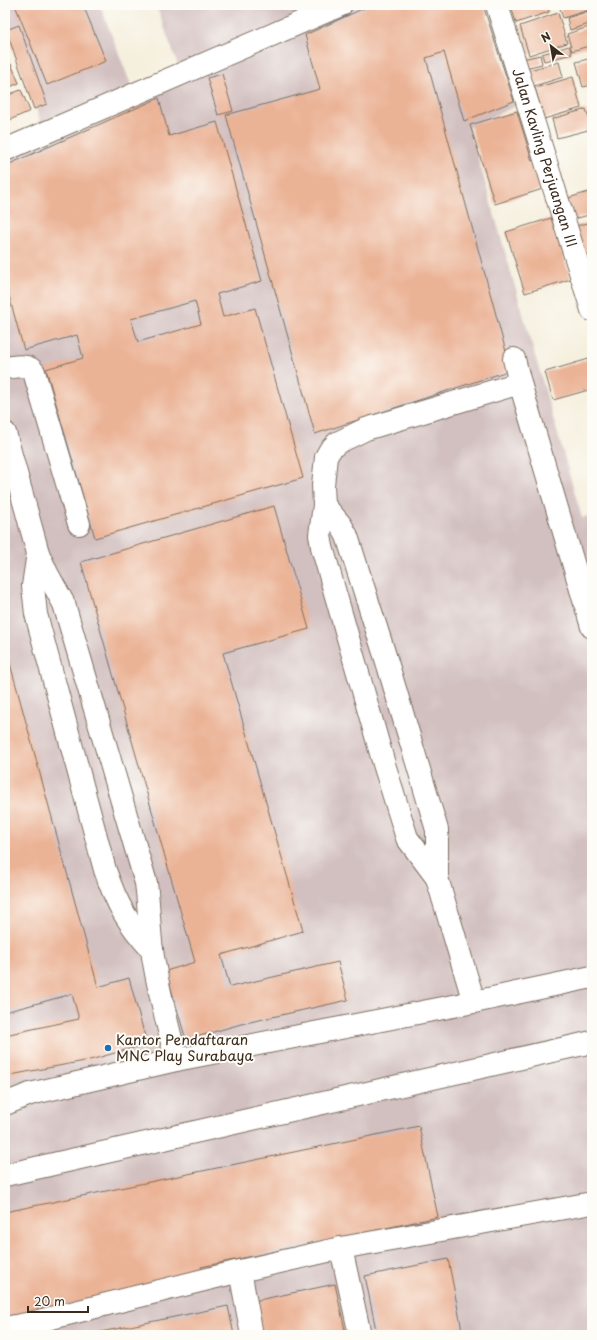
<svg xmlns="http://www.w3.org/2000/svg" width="597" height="1340" font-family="'Playpen Sans',sans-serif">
  <rect width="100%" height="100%" fill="#fdfcf7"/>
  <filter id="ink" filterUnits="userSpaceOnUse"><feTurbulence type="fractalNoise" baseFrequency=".025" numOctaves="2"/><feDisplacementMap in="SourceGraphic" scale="8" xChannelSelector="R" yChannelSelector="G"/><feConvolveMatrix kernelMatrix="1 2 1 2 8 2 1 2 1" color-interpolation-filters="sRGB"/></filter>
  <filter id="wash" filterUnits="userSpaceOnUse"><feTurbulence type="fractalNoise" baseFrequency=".012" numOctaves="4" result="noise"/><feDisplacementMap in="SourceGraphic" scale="16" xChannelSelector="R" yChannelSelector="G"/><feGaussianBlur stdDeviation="0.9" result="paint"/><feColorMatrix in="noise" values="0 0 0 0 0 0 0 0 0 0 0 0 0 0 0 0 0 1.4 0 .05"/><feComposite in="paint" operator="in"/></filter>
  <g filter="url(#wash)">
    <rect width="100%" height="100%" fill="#f5efdd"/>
    <!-- industrial -->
    <path fill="#d2bfc0" d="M5,5H100L131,85L179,68L156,5H484L516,106L469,127L582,518L592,514V1335H5V143L42,126L5,20Z"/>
    <g id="blocks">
      <!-- building -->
      <path fill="#ebb396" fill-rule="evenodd" d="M15,5H83L106,61L47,85Z
        M371,5H483L514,101L464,121L444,52L426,58L511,370L315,434L226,115L320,89L305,35Z
        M511,5H547L549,12L516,23Z
        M559,5H592V9L563,18Z
        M592,10V23L570,30L567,18Z
        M558,13L567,43L529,55L520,26Z
        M19,25L47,104L34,109L6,30Z
        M592,26V45L572,51L567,34Z
        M569,46L572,54L544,61L542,54Z
        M5,49L10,64L5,65Z
        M540,55L542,64L525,68L523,59Z
        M592,58V85L583,87L576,62Z
        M559,62L563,77L531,87L526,71Z
        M11,64L19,83L5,89V66Z
        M222,74L233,111L218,115L207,78Z
        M573,77L581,108L544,119L535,88Z
        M21,90L30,111L5,122V96Z
        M159,98L169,136L217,122L262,281L217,294L223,317L255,308L303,478L95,538L46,369L83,358L77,335L24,350L5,282V166ZM195,301L201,324L138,342L131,319Z
        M586,109L592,129L557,138L552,119Z
        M517,111L532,161L536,159L546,188L495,204L470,125Z
        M592,191V214L571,220L565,199Z
        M551,218L571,279L525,293L506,232Z
        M592,222V253L580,256L572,227Z
        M592,358V389L553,400L545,372Z
        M274,506L309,629L223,653L303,931L221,955L230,987L338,962L348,1000L241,1024L186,1040L166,971L195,962L81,562Z
        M5,645L98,987L129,978L147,1044L90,1060L5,1076V1035L79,1019L72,994L5,1012Z
        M419,1126L438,1217L201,1267L203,1276L5,1317V1212Z
        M448,1259L463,1335H377L365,1276Z
        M335,1284L346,1335H256L249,1302Z
        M228,1306L234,1335H92L91,1334Z"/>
    </g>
  </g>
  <g filter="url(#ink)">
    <use href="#blocks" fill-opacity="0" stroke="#7c6f61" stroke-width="1"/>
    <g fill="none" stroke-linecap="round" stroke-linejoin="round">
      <!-- minor casing -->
      <g stroke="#7c6f61" stroke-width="24">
        <g id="minor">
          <path id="s1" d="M497,5L592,310"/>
          <path d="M5,150L341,5"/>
          <path d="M514,359L520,383L592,627"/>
          <path d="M5,368C14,367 28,363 34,372L79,524"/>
          <path d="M5,433L38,553L47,573L64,604L146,883C149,905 149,928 152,950C157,987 168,1024 176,1060"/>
          <path d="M324,505L341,525L347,536L387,662L437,830V878L474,1002"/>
          <path d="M38,553L33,586L36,614L105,870C117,905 127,922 152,950"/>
          <path d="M437,878L407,838L384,764L322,547L320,535L324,505L323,485L326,457L330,450L337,443L366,429L520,383"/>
          <path d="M5,1104L30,1094L176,1060L474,1002L592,977"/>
          <path d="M5,1175L592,1042"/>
          <path d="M341,1248L360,1335"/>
          <path d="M240,1271L252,1335"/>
          <path d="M5,1328L31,1323L240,1271L341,1248L592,1203"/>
        </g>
      </g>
      <!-- minor -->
      <use href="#minor" stroke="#fff" stroke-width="22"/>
    </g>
  </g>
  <!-- markers -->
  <circle fill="#1f6fb2" stroke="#fdfcf7" stroke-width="1.5" cx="108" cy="1048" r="4"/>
  <g text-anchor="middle" stroke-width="4" stroke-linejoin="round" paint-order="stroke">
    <!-- street labels -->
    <g font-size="14" fill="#3b2a1e" stroke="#fdfcf7">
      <text dy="5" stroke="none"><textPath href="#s1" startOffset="160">Jalan Kavling Perjuangan III</textPath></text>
    </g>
    <!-- poi labels -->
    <g font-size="14" fill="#3b2a1e" stroke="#fdfcf7" text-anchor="start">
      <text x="116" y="1045">Kantor Pendaftaran<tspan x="116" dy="16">MNC Play Surabaya</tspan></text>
    </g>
  </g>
  <!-- margin -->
  <rect width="597" height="1340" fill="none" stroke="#fdfcf7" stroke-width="20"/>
  <!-- north arrow -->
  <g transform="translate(551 46) rotate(329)" stroke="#fdfcf7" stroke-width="3" paint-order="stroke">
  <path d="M0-3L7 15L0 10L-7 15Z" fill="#3b2a1e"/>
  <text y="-6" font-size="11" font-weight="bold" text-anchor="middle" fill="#3b2a1e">N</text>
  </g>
  <!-- scale -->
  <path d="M28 1306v6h60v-6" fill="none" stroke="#3b2a1e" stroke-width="2"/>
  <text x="34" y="1306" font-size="12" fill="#3b2a1e" stroke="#fdfcf7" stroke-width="3" paint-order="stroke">20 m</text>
</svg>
